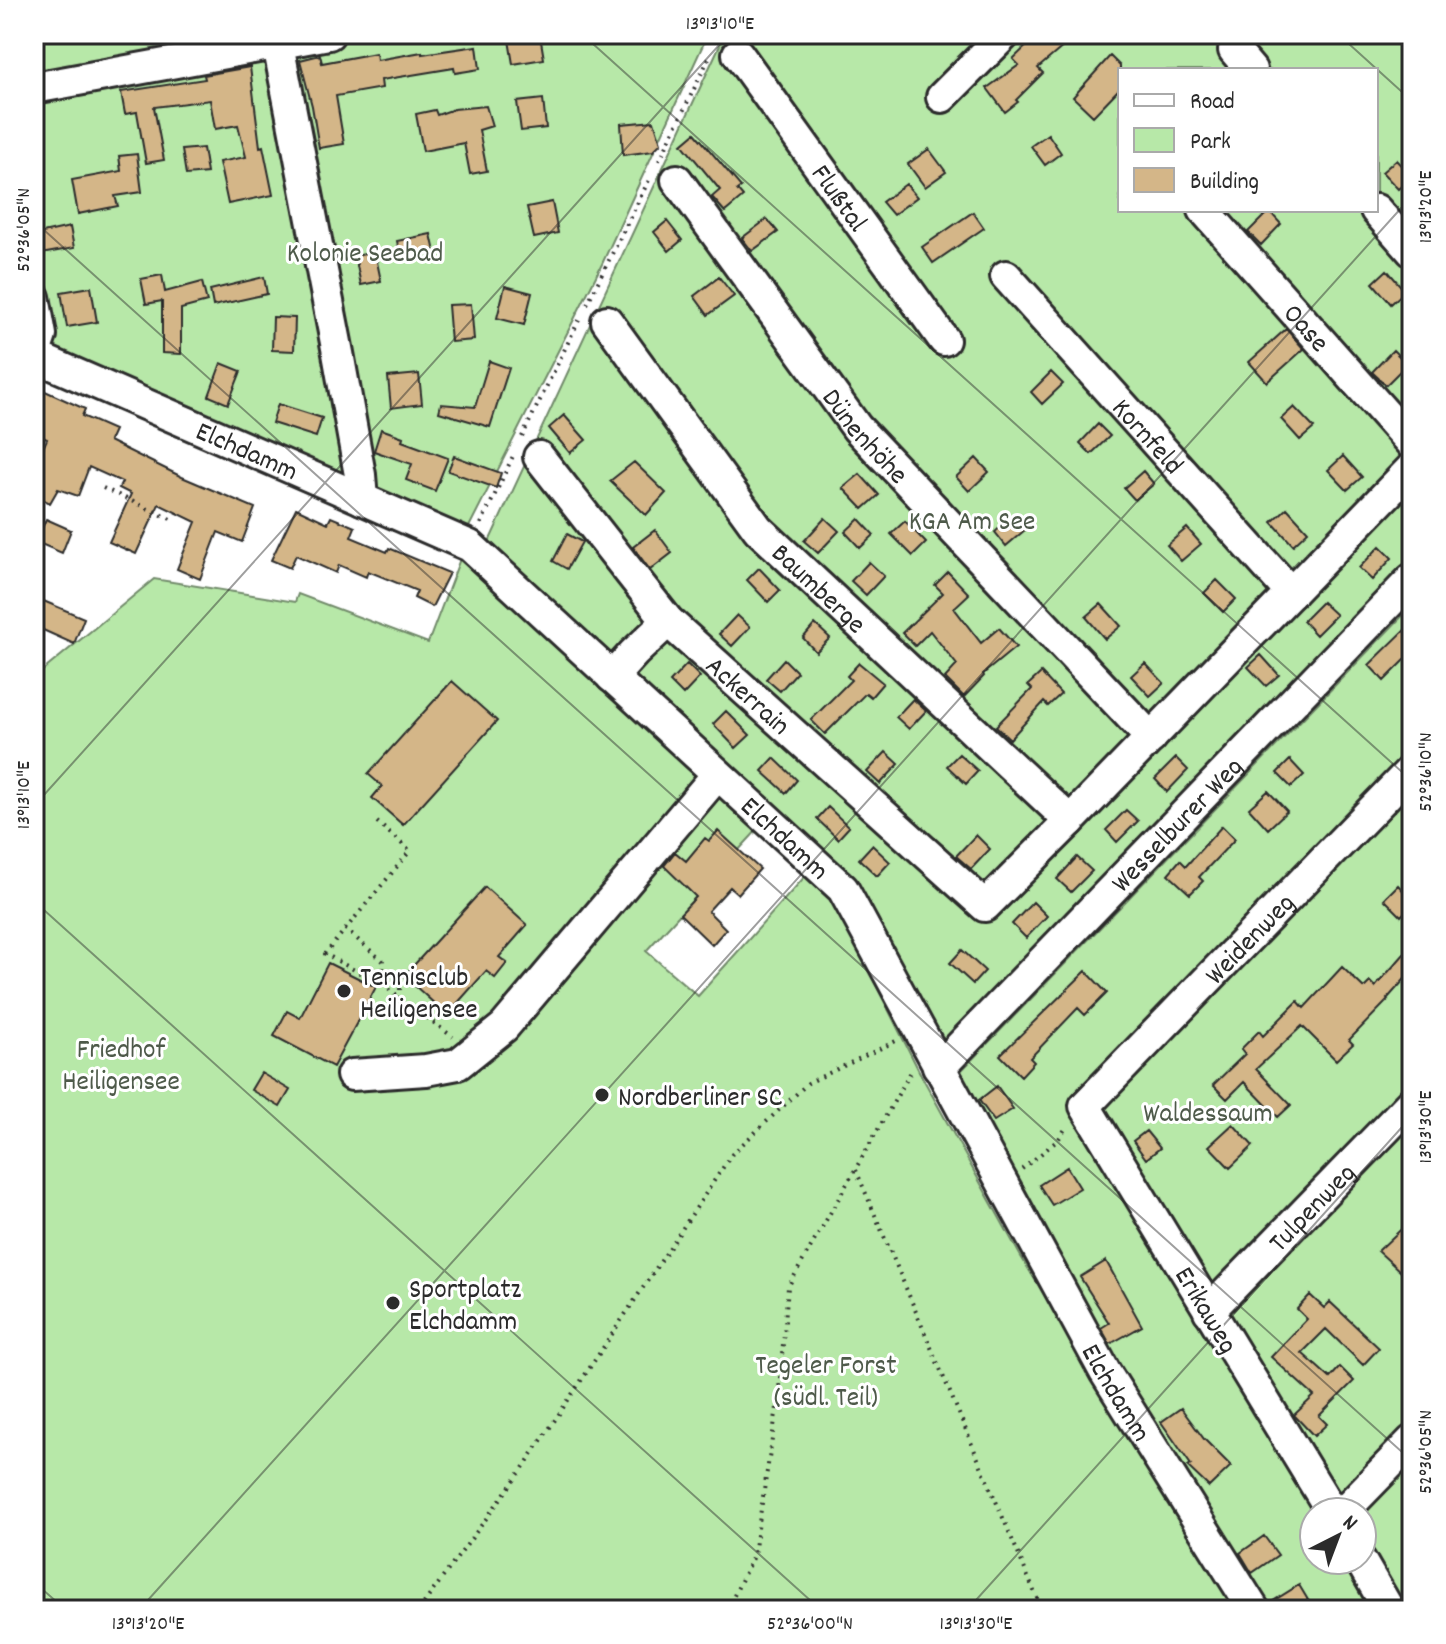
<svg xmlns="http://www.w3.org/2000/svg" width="1446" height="1644" font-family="Dekko,sans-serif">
  <rect width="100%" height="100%" fill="#fff"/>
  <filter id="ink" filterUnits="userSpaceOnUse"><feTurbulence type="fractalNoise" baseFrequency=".0125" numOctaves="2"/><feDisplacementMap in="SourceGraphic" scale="16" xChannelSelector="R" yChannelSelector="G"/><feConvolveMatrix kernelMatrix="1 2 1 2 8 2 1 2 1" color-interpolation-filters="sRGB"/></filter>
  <g filter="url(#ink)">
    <!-- green -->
    <path fill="#b7e8a8" stroke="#718a6a" stroke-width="2" fill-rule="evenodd" d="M34,34H708L602,264L468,529L34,343Z
      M725,34H1412V557L949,1040L941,1036L853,878L614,657L488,544ZM1120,70H1376V210H1120Z
      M463,551L759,828L646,951L698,996L808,873L835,903L920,1073L1020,1255L1235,1610H34V678L154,579L295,602L298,594L428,643Z
      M1412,606V1610H1267L1141,1409L959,1073ZM1314,1512H1362V1560H1314Z"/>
    <!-- building -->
    <path fill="#d4b688" stroke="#2b2b2b" stroke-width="2" d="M1039,34H1078L1038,68L1043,73L1016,100L1018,102L1005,112L987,88L1019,65L1013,59Z
      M540,35L544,59L513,64L509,40Z
      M477,46L480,69L455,73L454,68L381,80L382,88L336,96L344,144L319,148L312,106L300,60L320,55L322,63L376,53L377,60L422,52V54Z
      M1110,56L1120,66V88L1093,116L1073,97Z
      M250,67L260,147L263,146L273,195L228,204L219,162L246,157L238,125L215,129L210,100L154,107L164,160L146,163L137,112L125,114L121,92L205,79L204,75Z
      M543,99L546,128L521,131L517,102Z
      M486,106L492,126L479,130L487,171L470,174L464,143L423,151L416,114L435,110L437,115L454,109Z
      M654,121L661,143L653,151L623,155L621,124Z
      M695,133L741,187L737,190L743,197L725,212L712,197L720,190L682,144Z
      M1048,134L1061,153L1045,165L1031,146Z
      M203,148L207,173L186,175L182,150Z
      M929,149L946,172L925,187L908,164Z
      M137,154L142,192L115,196L118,206L78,214L72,180L121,171L119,156Z
      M1396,160L1412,177L1398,189L1382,172Z
      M906,184L917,197L893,215L882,202Z
      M552,202L558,233L534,238L527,207Z
      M1269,211L1281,224L1261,245L1248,232Z
      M973,212L984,228L933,263L922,247Z
      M767,219L778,232L752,251L742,238Z
      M667,221L682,240L669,251L654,232Z
      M70,227L74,248L41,254L38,234Z
      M431,234L435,252L401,260L397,241Z
      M375,252L381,281L361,285L355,256Z
      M1387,270L1405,291L1391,304L1373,283Z
      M162,275L165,292L202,282L207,302L181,309V354L162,353V301L146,304L141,279Z
      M264,277L267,294L213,306L210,290Z
      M719,277L734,296L708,315L694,296Z
      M505,286L532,293L524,325L497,318Z
      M91,287L97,322L67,327L61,292Z
      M471,304L474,340L451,342L448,305Z
      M273,317L295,318L294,351L272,350Z
      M1286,329L1304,349L1267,382L1249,362Z
      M1393,350L1407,364L1386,385L1372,372Z
      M489,361L509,368L490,427L439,412L441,404L475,407Z
      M221,363L241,371L228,404L209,396Z
      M1051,372L1063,384L1042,404L1031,392Z
      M419,374L422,404L391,408L388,377Z
      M34,386L85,409L82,416L114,430L109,441L182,477L255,508L242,542L218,532L200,579L177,569L196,522L159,504L136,554L109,542L131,494L119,488L122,482L89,467L78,496L58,489L50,503L34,495V469L47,439L34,433Z
      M278,404L322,418L316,437L272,423Z
      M1294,407L1314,428L1300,440L1281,419Z
      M564,415L586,440L570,453L549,428Z
      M1098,424L1110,436L1091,454L1080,443Z
      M381,429L403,437L402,441L448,458L435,491L406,480L412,464L374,451Z
      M454,456L501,473L496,488L448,471Z
      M1343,456L1362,477L1347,490L1328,470Z
      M976,458L989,472L969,491L956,477Z
      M634,462L666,493L646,515L610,481Z
      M1143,471L1154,484L1135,500L1124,488Z
      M860,474L879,495L863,509L843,488Z
      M296,508L328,523L331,517L355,527L351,537L387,552L389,548L449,573L432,607L414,598L417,591L368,571L366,577L339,565L336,573L296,555L290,568L271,560Z
      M1287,508L1308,531L1293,545L1272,522Z
      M1013,516L1025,530L1006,546L995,532Z
      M825,518L839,531L818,553L804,541Z
      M46,519L71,530L62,553L36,542Z
      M859,519L874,535L860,548L845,532Z
      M905,521L926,543L913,556L891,534Z
      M1187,528L1201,544L1181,561L1167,545Z
      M655,530L672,553L650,570L633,547Z
      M567,534L582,542L567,569L553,561Z
      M1380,546L1392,558L1372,580L1359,568Z
      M869,562L884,576L866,595L851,581Z
      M759,568L780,590L768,602L747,580Z
      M948,572L969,594L954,608L981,643L999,628L1016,647L983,674L984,676L964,697L945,678L957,665L930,631L915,646L902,633L943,593L935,585Z
      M1217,580L1236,599L1223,612L1204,593Z
      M34,597L84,618L74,644L34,626Z
      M1322,602L1336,615L1316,635L1303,621Z
      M1101,604L1121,626L1105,639L1086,617Z
      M737,615L750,627L732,646L719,634Z
      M1412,623V653L1384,681L1369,665Z
      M815,624L830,638L816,652L803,638Z
      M1261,655L1279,675L1266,686L1248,667Z
      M784,659L797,672L780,691L766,679Z
      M859,663L883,683L871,697L866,693L825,734L811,720L851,680L847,676Z
      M1145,663L1164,683L1150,696L1131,676Z
      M687,664L700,677L683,695L670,682Z
      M1041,673L1061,694L1048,706L1044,702L1010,739L996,726L1032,689L1028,685Z
      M452,681L497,721L403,825L372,798L382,786L368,774Z
      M913,699L926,711L909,729L896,717Z
      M726,711L750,735L736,748L713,724Z
      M886,752L899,764L880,784L867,772Z
      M959,754L978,771L966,784L947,766Z
      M774,758L797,780L786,793L762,771Z
      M1176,758L1188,770L1167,792L1155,779Z
      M1290,760L1304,775L1291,787L1277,773Z
      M1268,791L1287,811L1268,829L1249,808Z
      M828,807L849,827L838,839L817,819Z
      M1126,810L1138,821L1117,842L1106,830Z
      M1222,826L1235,839L1199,877L1203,881L1190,894L1168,874L1180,860L1186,866Z
      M718,831L760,869L738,894L730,887L708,911L726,929L712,945L680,914L696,897L664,866L675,852L686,861L705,838L709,841Z
      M976,835L990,849L971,869L956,856Z
      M872,845L890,862L877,876L859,859Z
      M1077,857L1092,871L1071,892L1057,879Z
      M1398,885L1412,900V905L1401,916L1384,899Z
      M485,887L527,925L499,957L507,963L495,978L486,971L447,1015L404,976Z
      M1033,902L1047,916L1026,938L1012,924Z
      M1412,945V971L1387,999L1388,1000L1349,1040L1353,1044L1336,1060L1302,1026L1256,1069L1291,1105L1278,1117L1244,1082L1227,1099L1213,1085L1245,1054L1241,1049L1259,1031L1263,1036L1298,1001L1304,1008L1342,967L1364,988L1370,982L1375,987Z
      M962,950L985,971L973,984L950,963Z
      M328,963L376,987L333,1067L274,1036L287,1011L300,1018Z
      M1086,971L1107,993L1085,1015L1078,1008L1030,1058L1034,1062L1021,1076L1000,1055Z
      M261,1073L290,1090L280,1107L251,1090Z
      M997,1086L1013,1109L994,1121L979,1100Z
      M1233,1124L1253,1146L1230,1168L1209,1146Z
      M1146,1131L1160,1148L1146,1159L1133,1141Z
      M1067,1167L1080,1188L1052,1205L1039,1185Z
      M1412,1219V1282L1378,1251Z
      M1106,1261L1142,1326L1110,1344L1101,1328L1109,1323L1080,1277Z
      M1310,1295L1324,1308L1330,1302L1379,1348L1363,1365L1326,1329L1302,1353L1330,1378L1340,1367L1354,1381L1319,1416L1327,1424L1314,1436L1294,1415L1314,1396L1271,1357L1307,1319L1297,1309Z
      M1181,1408L1204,1439L1231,1466L1209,1487L1188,1467L1191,1465L1161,1422Z
      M1264,1536L1278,1555L1252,1573L1240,1553Z
      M1299,1585L1314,1610H1272L1270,1603Z"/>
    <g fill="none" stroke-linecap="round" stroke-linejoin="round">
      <!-- minor casing -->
      <g stroke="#2b2b2b" stroke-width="36">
        <g id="minor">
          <path d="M276,34L338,353L360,475L362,499"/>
          <path d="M1234,50L1251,70"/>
          <path id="s1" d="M738,54L944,340"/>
          <path d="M34,88L329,34"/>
          <path d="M942,97L1005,34"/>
          <path id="s2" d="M677,180L857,428L1151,738"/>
          <path id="s3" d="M1204,210L1412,444"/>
          <path d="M1376,210L1412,251"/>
          <path id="s4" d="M1006,276L1291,593"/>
          <path id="s5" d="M34,297L41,335L34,356L470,546L843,889L1105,1372L1254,1610"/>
          <path id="s6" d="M607,321L758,529L1070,821"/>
          <path id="s7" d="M539,457L668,621L985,906L1070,821L1412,468"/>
          <path d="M612,677L634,653L668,621"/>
          <path id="s8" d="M938,1066L945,1062L1412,579"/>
          <path d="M352,1075L426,1070L458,1064L504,1027L717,775"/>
          <path id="s9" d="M1209,1311L1412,1102"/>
          <path id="s10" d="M1332,1512L1085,1106L1412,769"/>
          <path d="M1343,1512L1412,1441"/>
          <path d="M1360,1560L1389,1610"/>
        </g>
      </g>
      <!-- path -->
      <path stroke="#2b2b2b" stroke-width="4" stroke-dasharray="2 6" stroke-linecap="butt" d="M659,161L711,54
        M587,304L651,176
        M522,437L581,316
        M103,488L175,521
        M481,524L513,456
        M377,822L410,851L325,954L384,986
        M345,929L383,961L384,986L453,1037
        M34,931L37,932L34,939
        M400,998V980
        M34,1110L39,1113L34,1126
        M1022,1169L1058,1140L1067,1126
        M856,1170L1042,1610
        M419,1610L521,1471L732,1154L808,1083L896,1041
        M727,1610L754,1554L778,1401L788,1287L912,1070"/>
      <!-- minor -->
      <use href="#minor" stroke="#fff" stroke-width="30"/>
    </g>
  </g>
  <!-- ticks -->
  <path fill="none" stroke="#2b2b2b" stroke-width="2" stroke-opacity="0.45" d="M582,34L1412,781M1338,34L1412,101M34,221L1412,1461M34,806L729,34M34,901L821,1610M34,1582L66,1610M139,1610L1412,196M967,1610L1412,1116"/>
  <!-- markers -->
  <g fill="#2b2b2b" stroke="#fff" stroke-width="3">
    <circle cx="344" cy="991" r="8"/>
    <circle cx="602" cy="1095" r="8"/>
    <circle cx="393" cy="1303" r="8"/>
  </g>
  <g text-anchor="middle" stroke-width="6" stroke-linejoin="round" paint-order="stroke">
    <!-- street labels -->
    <g font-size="28" fill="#2b2b2b" stroke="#fff">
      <text dy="10" stroke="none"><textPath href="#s1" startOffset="176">Flußtal</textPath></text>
      <text dy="10" stroke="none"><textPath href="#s3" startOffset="156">Oase</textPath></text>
      <text dy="10" stroke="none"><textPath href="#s2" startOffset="318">Dünenhöhe</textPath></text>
      <text dy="10" stroke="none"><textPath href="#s4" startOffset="214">Kornfeld</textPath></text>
      <text dy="10" stroke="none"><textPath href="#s5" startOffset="294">Elchdamm</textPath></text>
      <text dy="10" stroke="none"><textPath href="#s6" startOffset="342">Baumberge</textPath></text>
      <text dy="10" stroke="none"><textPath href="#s7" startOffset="318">Ackerrain</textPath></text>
      <text dy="10" stroke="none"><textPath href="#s8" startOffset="340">Wesselburer Weg</textPath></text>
      <text dy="10" stroke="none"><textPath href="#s5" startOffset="966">Elchdamm</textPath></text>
      <text dy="10" stroke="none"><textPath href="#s10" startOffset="710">Weidenweg</textPath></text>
      <text dy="10" stroke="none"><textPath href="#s9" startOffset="146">Tulpenweg</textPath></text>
      <text transform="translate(1208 1309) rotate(59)" y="10">Erikaweg</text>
      <text dy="10" stroke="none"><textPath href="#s5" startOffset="1616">Elchdamm</textPath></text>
    </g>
    <!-- park labels -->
    <g font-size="28" fill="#4e5a4a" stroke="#fff">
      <text x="365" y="261">Kolonie Seebad</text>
      <text x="972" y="529">KGA Am See</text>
      <text x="121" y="1057">Friedhof<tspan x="121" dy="32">Heiligensee</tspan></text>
      <text x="1208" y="1121">Waldessaum</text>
      <text x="826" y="1373">Tegeler Forst<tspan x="826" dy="32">(südl. Teil)</tspan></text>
    </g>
    <!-- poi labels -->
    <g font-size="28" fill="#2b2b2b" stroke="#fff" text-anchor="start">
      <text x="360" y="985">Tennisclub<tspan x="360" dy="32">Heiligensee</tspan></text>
      <text x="618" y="1105">Nordberliner SC</text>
      <text x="409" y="1297">Sportplatz<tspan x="409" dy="32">Elchdamm</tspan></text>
    </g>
  </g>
  <!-- margin -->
  <rect width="1446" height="1644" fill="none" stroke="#fff" stroke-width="88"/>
  <!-- legend -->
  <rect x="1118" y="68" width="260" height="144" fill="#ffffff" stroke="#aaaaaa" stroke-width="2"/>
  <rect x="1134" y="94" width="40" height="12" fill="#ffffff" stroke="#aaaaaa" stroke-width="2"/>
  <text x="1190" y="108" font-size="24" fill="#2b2b2b">Road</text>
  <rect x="1134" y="128" width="40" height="24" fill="#b7e8a8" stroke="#aaaaaa" stroke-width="2"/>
  <text x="1190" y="148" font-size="24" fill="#2b2b2b">Park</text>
  <rect x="1134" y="168" width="40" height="24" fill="#d4b688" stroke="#aaaaaa" stroke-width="2"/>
  <text x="1190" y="188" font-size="24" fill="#2b2b2b">Building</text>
  <!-- north arrow -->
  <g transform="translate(1338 1536) rotate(42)"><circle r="38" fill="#ffffff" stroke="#aaaaaa" stroke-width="2"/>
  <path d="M0-6L14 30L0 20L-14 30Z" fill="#2b2b2b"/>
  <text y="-12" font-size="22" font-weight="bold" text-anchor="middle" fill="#2b2b2b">N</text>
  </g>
  <rect x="44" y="44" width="1358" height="1556" fill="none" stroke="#2b2b2b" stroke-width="3"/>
  <g font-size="20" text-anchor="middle" fill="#2b2b2b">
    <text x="720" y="29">13°13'10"E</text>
    <text transform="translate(1424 207) rotate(-90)" y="7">13°13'20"E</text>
    <text transform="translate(22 230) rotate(-90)" y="7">52°36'05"N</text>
    <text transform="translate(1424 772) rotate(-90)" y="7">52°36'10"N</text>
    <text transform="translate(22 795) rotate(-90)" y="7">13°13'10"E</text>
    <text transform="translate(1424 1127) rotate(-90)" y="7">13°13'30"E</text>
    <text transform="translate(1424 1452) rotate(-90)" y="7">52°36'05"N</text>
    <text x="148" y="1629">13°13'20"E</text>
    <text x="810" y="1629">52°36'00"N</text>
    <text x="976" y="1629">13°13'30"E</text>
  </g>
</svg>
